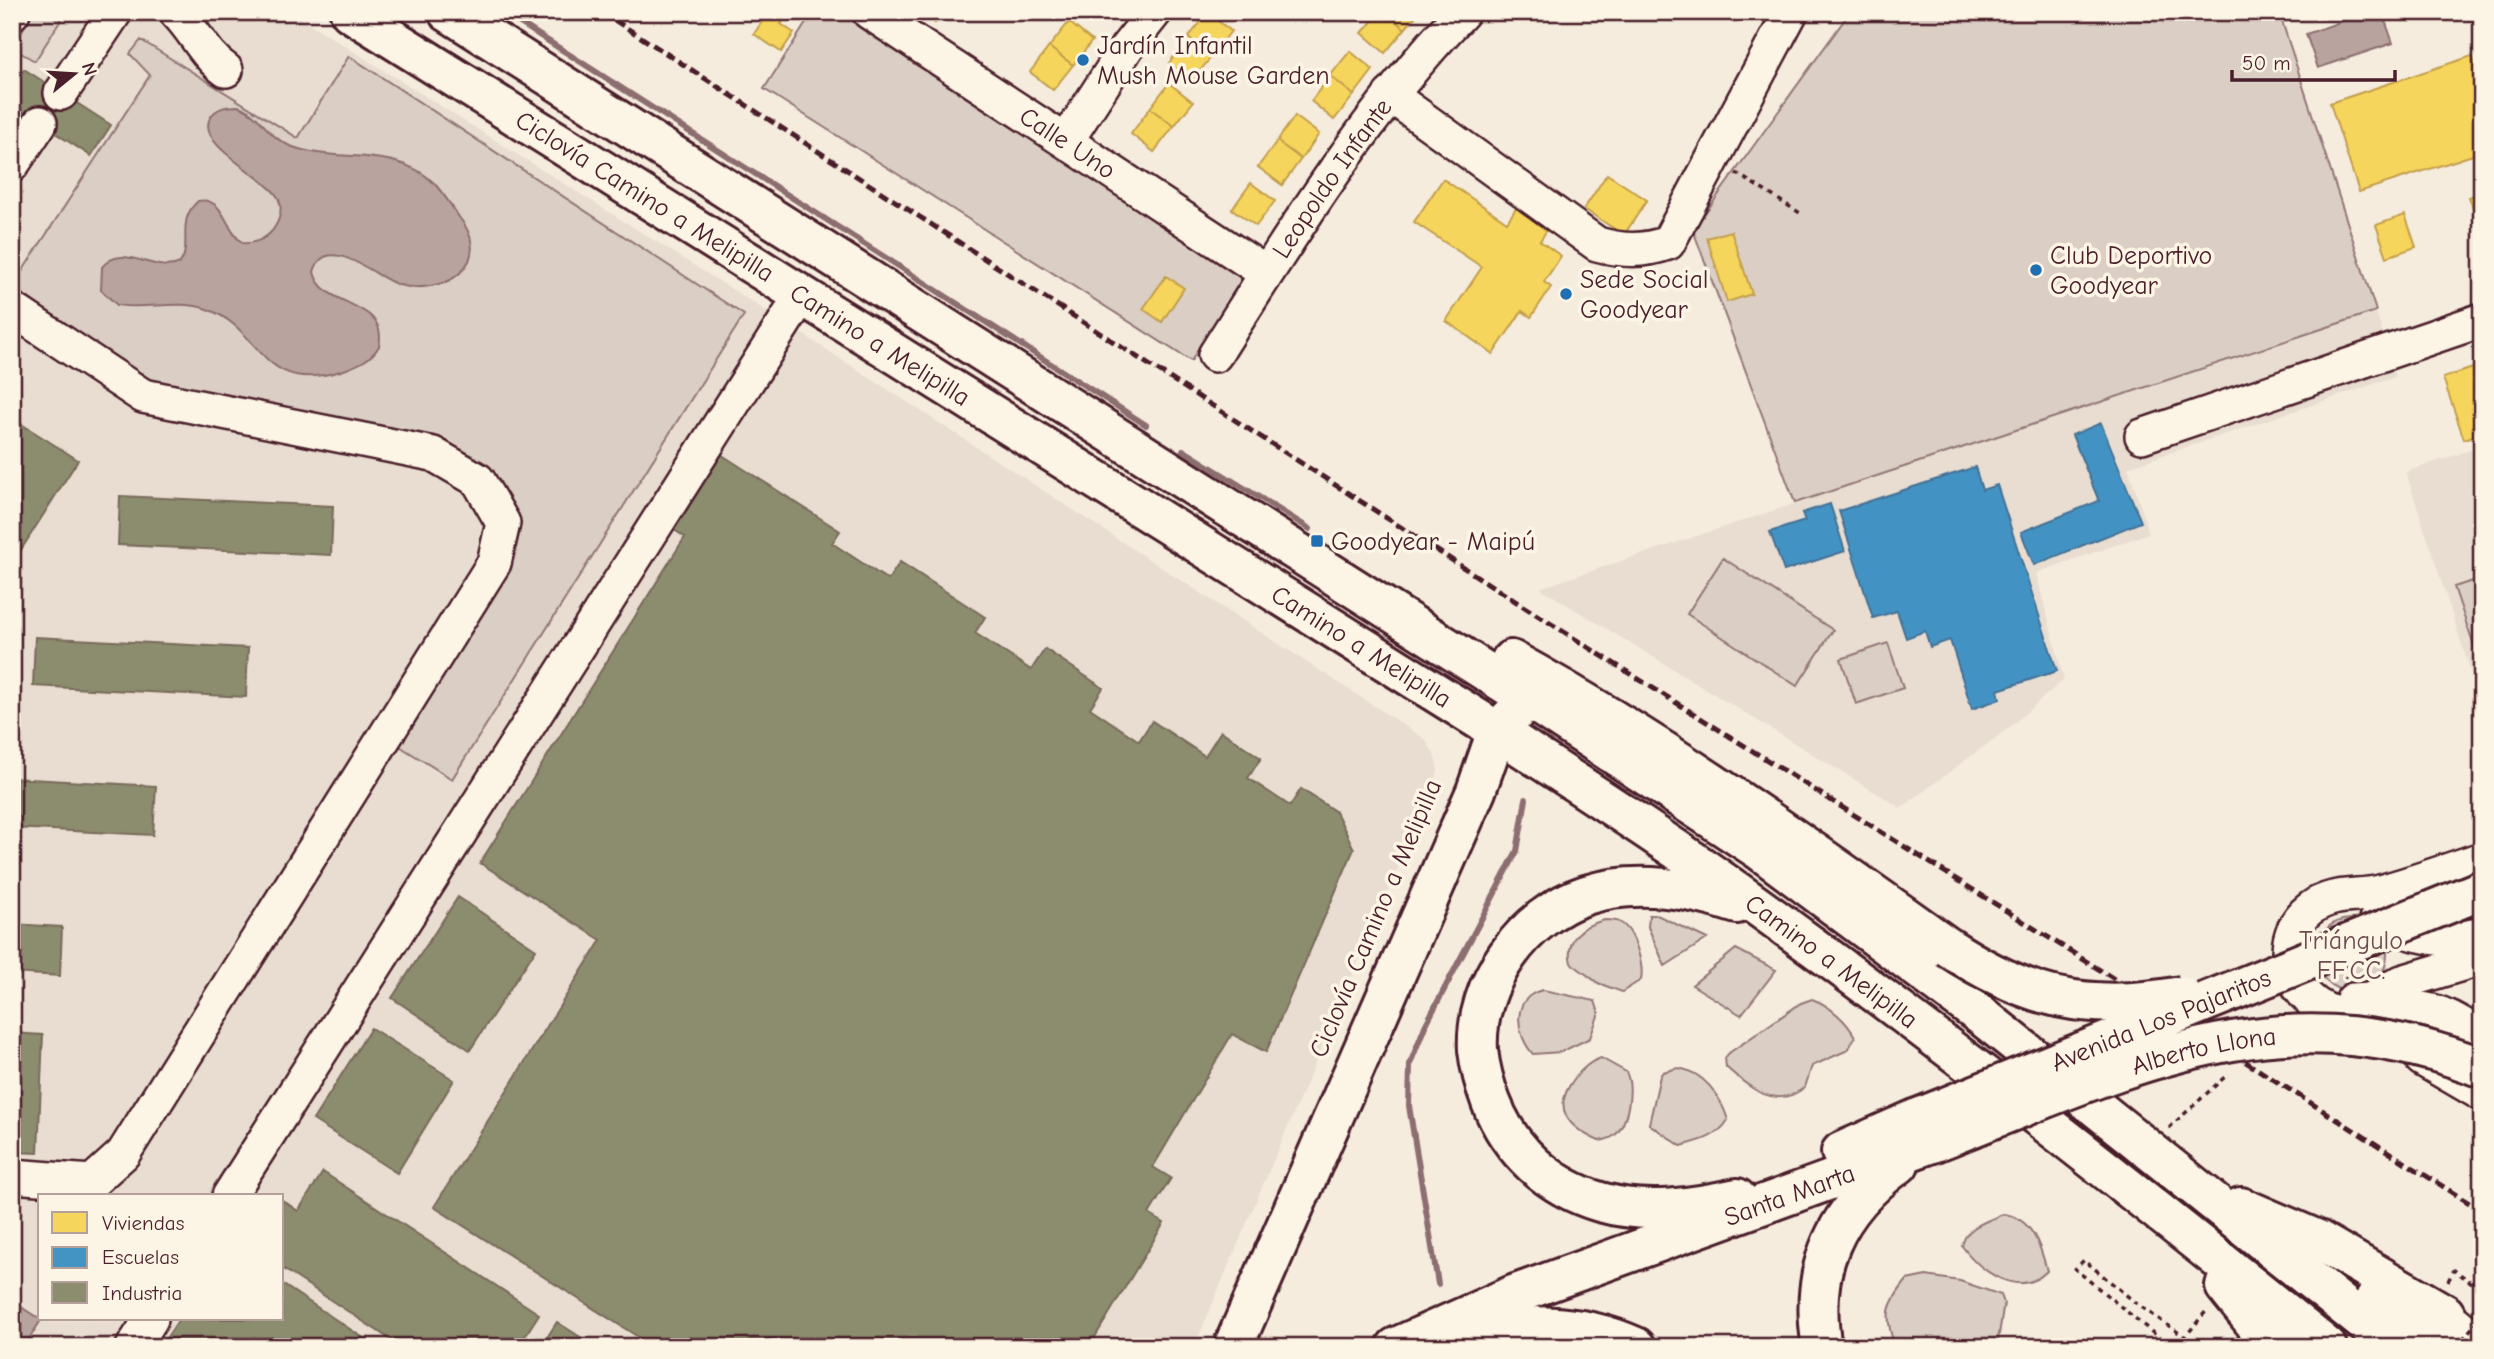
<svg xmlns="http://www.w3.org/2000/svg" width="2494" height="1359" font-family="'Comic Neue',sans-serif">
  <rect width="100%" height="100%" fill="#f5ecde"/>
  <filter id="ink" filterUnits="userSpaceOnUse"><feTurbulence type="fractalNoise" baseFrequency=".0143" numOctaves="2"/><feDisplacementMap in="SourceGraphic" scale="14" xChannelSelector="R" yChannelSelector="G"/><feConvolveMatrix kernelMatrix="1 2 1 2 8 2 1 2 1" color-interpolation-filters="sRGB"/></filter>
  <g filter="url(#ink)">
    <!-- built -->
    <path fill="#e8ddd0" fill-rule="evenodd" d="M12,12H291L784,322L1425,739L1434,754L1438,771L1435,781L1194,1347H12ZM40,1196H282V1319H40Z
      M2376,311L2395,377L2128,467L2149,533L2036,573L2064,679L2009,728L1901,808L1540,588Z
      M2482,446V701H2480L2406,472Z"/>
    <!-- green -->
    <path fill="#dbcec4" stroke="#927678" stroke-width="2" d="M33,12H66L35,61L12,48Z
      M813,12H840L1247,273L1191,361L764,89Z
      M1850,12H2279L2376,311L1795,503L1693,230Z
      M141,40L298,138L349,56L744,315L452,779L393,742L517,540L512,504L484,475L153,383L12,287L150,75L130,54Z
      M1723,558L1833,630L1797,686L1687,614Z
      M2482,578V667H2481L2454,587Z
      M1888,643L1903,688L1856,704L1841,659Z
      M1649,915H1657L1707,939L1665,966L1648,927Z
      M2315 955a36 36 0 1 1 72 0a36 36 0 1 1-72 0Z
      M1605,920C1610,920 1617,920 1621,923C1635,931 1644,966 1641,980L1622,992L1598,983L1571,963C1565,939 1582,925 1605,920Z
      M1736,949L1776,970L1741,1015L1692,985Z
      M1543,990L1595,1001L1599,1013L1590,1038L1561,1052L1533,1054C1515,1034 1511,997 1543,990Z
      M1812,999C1829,1005 1847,1021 1855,1037L1848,1050L1812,1066L1805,1087C1776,1111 1749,1088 1726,1067L1725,1058L1729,1053L1801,1003Z
      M1601,1058L1626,1072C1634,1087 1628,1124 1615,1135C1610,1139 1605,1140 1599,1141C1569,1128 1550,1109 1575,1078C1581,1070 1591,1061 1601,1058Z
      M1678,1068C1704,1072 1720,1095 1728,1120C1718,1137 1700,1141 1681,1146L1649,1124L1660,1076L1663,1072Z
      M2003,1214C2032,1217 2041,1247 2047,1271C2019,1299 1982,1273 1962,1246C1966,1226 1986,1222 2003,1214Z
      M1926,1276L1960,1281L2001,1295L2004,1303L1997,1347H1895C1884,1315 1886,1306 1907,1280Z"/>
    <!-- water -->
    <path fill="#b8a39e" stroke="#8c6e70" stroke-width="2" d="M2368,12H2382L2393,43L2318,68L2306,34Z
      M238,106C260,113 267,136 288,145C334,165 395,144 434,183C443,193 451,205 459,217C469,230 476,244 469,261C464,270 456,278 446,282C431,287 414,289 399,285C378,279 325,230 314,272C322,309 389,299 379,346C372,359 358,365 344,370C259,397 265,330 207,309C179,299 146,310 117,305L101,290L102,267C123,241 154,275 180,263C193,246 175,221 198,201C224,195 226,233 243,243C254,244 265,239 272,231C280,221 284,207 277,196C264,175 196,146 210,118C216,107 228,106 238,106Z
      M12,1301L41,1320L24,1347H12Z"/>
    <!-- homes -->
    <path fill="#f6d55c" stroke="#c29e4d" stroke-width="2" d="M757,12H789L781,24L794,33L781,52L754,34L765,17Z
      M922,12H944L935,23Z
      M1091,12H1110L1102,22Z
      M1231,12H1249L1242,21Z
      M1380,12H1386L1405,29L1385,53L1362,33Z
      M1386,12H1419L1405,29Z
      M1208,13L1231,31L1212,56L1188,38Z
      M1069,22L1092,41L1073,65L1049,47Z
      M1188,38L1212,56L1192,81L1169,63Z
      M1049,47L1073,65L1053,90L1030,72Z
      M1350,51L1373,70L1354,95L1330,76Z
      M2472,56L2482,87V152L2359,192L2330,103Z
      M1330,76L1354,95L1334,120L1311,101Z
      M1169,83L1193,102L1174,126L1150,108Z
      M1150,108L1174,126L1154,152L1131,134Z
      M1295,116L1319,134L1301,159L1277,141Z
      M1277,141L1301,159L1282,185L1258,167Z
      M1607,174L1647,200L1624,235L1584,209Z
      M1443,179L1507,222L1517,207L1548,228L1540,241L1561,256L1544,282L1551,287L1531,317L1522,311L1493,354L1446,321L1482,267L1414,222Z
      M1251,183L1275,201L1256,226L1232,209Z
      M2482,192V233L2469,197Z
      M2405,215L2416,247L2387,257L2376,225Z
      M1731,231L1752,294L1727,302L1707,238Z
      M1166,276L1184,288L1162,322L1143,309Z
      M2482,365V433L2464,439L2443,378Z"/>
    <!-- schools -->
    <path fill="#4393c3" stroke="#457095" stroke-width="2" d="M2101,423L2141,522L2034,565L2021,532L2099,501L2072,435Z
      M1975,467L1982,490L1997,485L2057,671L1998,690L2000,699L1972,709L1950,640L1930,647L1925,631L1906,638L1897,611L1873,618L1839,511Z
      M1830,504L1845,551L1784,571L1770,532L1805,521L1802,513Z"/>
    <!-- industry -->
    <path fill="#8c8c6e" stroke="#786b5a" stroke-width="2" d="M24,69L111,125L91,156L12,105V87Z
      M12,418L78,460L12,564Z
      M716,451L840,531L832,543L888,580L900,562L985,617L975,633L1031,670L1045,649L1103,688L1090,708L1139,741L1152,721L1205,756L1221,731L1261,758L1248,778L1290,806L1301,789L1336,812L1354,849L1266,1052L1232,1034L1153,1167L1171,1178L1149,1214L1164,1223L1089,1347H654L434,1207L601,940L480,863L685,537L668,526Z
      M120,496L333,506L331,555L118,545Z
      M35,637L248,648L246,697L33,686Z
      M12,778L156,786L153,835L12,828Z
      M458,897L536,949L470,1050L392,998Z
      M12,924L62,927L60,976L12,973Z
      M371,1028L454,1080L397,1173L313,1120Z
      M12,1033L43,1035L38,1153L12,1152Z
      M323,1172L539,1314L518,1347H402L282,1268V1200L298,1211Z
      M282,1284L377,1347H168L163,1343L179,1319H282Z
      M557,1322L596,1347H541Z"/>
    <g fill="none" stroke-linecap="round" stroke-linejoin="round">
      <!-- stream -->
      <path stroke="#8c6e70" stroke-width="6" d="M503,12L1146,425
        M1183,450L1310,529
        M1438,1284L1409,1106L1410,1064L1425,1026L1517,851L1526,799"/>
      <!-- minor casing -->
      <g stroke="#4a1f2b" stroke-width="38">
        <g id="minor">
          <path d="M176,12C195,31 204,55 226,70"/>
          <path id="s1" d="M869,12L1266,273"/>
          <path d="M12,13L13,12"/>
          <path d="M61,93L115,12"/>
          <path d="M1390,95L1597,244C1623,251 1642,252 1668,243L1791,12"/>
          <path d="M1067,140L1127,47L1155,12"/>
          <path d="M12,165L40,123"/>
          <path d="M12,309L143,396L433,454L478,480L503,523L494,563L123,1154L92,1182L12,1176"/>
          <path id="s2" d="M1215,355C1290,236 1366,113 1463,12"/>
          <path d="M2142,436L2482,320"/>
          <path d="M2482,859C2448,870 2414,883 2380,892C2365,896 2348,894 2333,898C2296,907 2280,943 2294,977C2304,1001 2326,1014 2352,1017C2367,1019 2380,1011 2394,1009C2429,1004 2454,1017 2482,1038"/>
          <path d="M2376,920C2412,936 2443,944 2482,934"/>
          <path d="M2353,1000L2371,999L2402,982L2482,958"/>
          <path d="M2422,1059L2482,1094"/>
          <path d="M229,1196L802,295"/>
          <path d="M2445,1314L2482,1344"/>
          <path d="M133,1347L151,1319"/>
        </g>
      </g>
      <!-- major casing -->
      <g stroke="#4a1f2b" stroke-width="44">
        <g id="major">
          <path id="s3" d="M350,12L1497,731C1593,794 1690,856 1782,924C1968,1059 2148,1202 2327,1347"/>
          <path d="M448,12L1543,708L1758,849L1983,1017L2395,1347"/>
          <path d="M1511,660C1664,744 1806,846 1948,947"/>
          <path d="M1841,1152L1918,1118"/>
          <path d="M1737,1198C1692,1208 1645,1215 1600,1202C1549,1187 1510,1151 1491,1102C1485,1086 1480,1068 1478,1050C1474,984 1524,915 1586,895C1636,879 1689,888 1737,904"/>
          <path d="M2241,1207L2318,1240L2445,1314"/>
          <path d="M2225,1286L2274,1347"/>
          <path d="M2375,1299L2437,1347"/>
          <path d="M1456,1335C1517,1323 1578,1320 1636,1347"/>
          <path d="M1233,1347L1476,791L1497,731L1514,714"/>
          <path id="s4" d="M1396,1347L1513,1295L1935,1142"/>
          <path d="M1822,1347C1808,1269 1835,1210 1899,1164"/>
        </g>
      </g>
      <!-- path -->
      <path stroke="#4a1f2b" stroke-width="3.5" stroke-dasharray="5 5" stroke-linecap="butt" d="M1736,173L1800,213
        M2169,1128L2228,1074
        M2448,1281L2454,1270L2482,1290
        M2170,1347L2075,1269L2084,1260L2137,1304L2185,1337L2207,1310"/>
      <!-- minor -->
      <use href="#minor" stroke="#fcf5e5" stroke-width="33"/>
      <!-- major -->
      <use href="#major" stroke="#fcf5e5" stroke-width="38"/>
      <!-- rail -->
      <path stroke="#4a1f2b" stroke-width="5" stroke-dasharray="10 5" stroke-linecap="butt" d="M602,12L1523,606L2482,1211"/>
      <!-- major-bridge casing -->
      <g stroke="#4a1f2b" stroke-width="44" stroke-linecap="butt">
        <g id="major-bridge">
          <path d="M1948,947C2027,999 2088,1013 2182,996"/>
          <path id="s5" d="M1918,1118L2482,890"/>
          <path id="s6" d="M1935,1142C2126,1068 2275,987 2482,1068"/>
        </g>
      </g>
      <!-- path-bridge -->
      <path stroke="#4a1f2b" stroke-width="3.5" stroke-dasharray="5 5" stroke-linecap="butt" d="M2456,1347L2482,1316"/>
      <!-- major-bridge -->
      <use href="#major-bridge" stroke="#fcf5e5" stroke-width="38"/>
    </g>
  </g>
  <!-- markers -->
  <g fill="#1f6fb2" stroke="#fcf5e5" stroke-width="2.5">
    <circle cx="1083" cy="60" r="7"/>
    <circle cx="2036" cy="270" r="7"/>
    <circle cx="1566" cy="294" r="7"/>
    <rect x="1310" y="534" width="14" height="14" rx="3.5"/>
  </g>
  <g text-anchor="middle" stroke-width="7" stroke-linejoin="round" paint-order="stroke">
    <!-- poi labels -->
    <g font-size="26" fill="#4a1f2b" stroke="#fcf5e5" text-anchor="start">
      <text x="1097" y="54">Jardín Infantil<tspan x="1097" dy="30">Mush Mouse Garden</tspan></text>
      <text x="2050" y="264">Club Deportivo<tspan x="2050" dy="30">Goodyear</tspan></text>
      <text x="1580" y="288">Sede Social<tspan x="1580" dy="30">Goodyear</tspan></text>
      <text x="1331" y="550">Goodyear - Maipú</text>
    </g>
    <!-- street labels -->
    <g font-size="26" fill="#4a1f2b" stroke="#fcf5e5">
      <text dy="9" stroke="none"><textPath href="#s1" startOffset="238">Calle Uno</textPath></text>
      <text dy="9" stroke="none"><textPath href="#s2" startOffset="212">Leopoldo Infante</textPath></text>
      <text transform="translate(645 196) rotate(32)" y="9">Ciclovía Camino a Melipilla</text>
      <text dy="9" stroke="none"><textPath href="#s3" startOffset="626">Camino a Melipilla</textPath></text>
      <text dy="9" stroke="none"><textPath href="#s3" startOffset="1194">Camino a Melipilla</textPath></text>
      <text transform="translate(1375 918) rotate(-67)" y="9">Ciclovía Camino a Melipilla</text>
      <text dy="9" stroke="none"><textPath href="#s3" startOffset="1760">Camino a Melipilla</textPath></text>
      <text dy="9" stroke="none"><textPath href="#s5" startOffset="262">Avenida Los Pajaritos</textPath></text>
      <text dy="9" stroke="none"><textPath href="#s6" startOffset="285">Alberto Llona</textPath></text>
      <text dy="9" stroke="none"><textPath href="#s4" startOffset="422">Santa Marta</textPath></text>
    </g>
    <!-- park labels -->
    <g font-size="26" fill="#6e4b51" stroke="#fcf5e5">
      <text x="2351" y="949">Triángulo<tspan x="2351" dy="30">FF.CC.</tspan></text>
    </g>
  </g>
  <!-- margin -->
  <rect width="2494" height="1359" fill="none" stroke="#fcf5e5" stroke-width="42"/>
  <rect x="21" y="21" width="2452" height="1317" fill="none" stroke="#4a1f2b" stroke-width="2.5" filter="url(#ink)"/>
  <!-- legend -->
  <rect x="38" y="1194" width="245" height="126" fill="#fcf5e5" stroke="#b59f9b" stroke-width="2"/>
  <rect x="52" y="1212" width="35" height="21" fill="#f6d55c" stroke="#b59f9b" stroke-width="2"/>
  <text x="102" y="1230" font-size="21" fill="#4a1f2b">Viviendas</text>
  <rect x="52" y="1247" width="35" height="21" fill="#4393c3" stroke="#b59f9b" stroke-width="2"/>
  <text x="102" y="1264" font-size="21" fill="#4a1f2b">Escuelas</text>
  <rect x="52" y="1282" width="35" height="21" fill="#8c8c6e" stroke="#b59f9b" stroke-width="2"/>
  <text x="102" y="1300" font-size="21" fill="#4a1f2b">Industria</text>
  <!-- north arrow -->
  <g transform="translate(74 74) rotate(72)" stroke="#fcf5e5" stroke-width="5" paint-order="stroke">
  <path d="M0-5L12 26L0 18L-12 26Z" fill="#4a1f2b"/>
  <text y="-10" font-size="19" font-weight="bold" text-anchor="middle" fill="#4a1f2b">N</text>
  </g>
  <!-- scale -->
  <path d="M2232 70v10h163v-10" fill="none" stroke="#4a1f2b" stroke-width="3.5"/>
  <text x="2242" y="70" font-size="21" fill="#4a1f2b" stroke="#fcf5e5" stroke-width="5" paint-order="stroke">50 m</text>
</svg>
